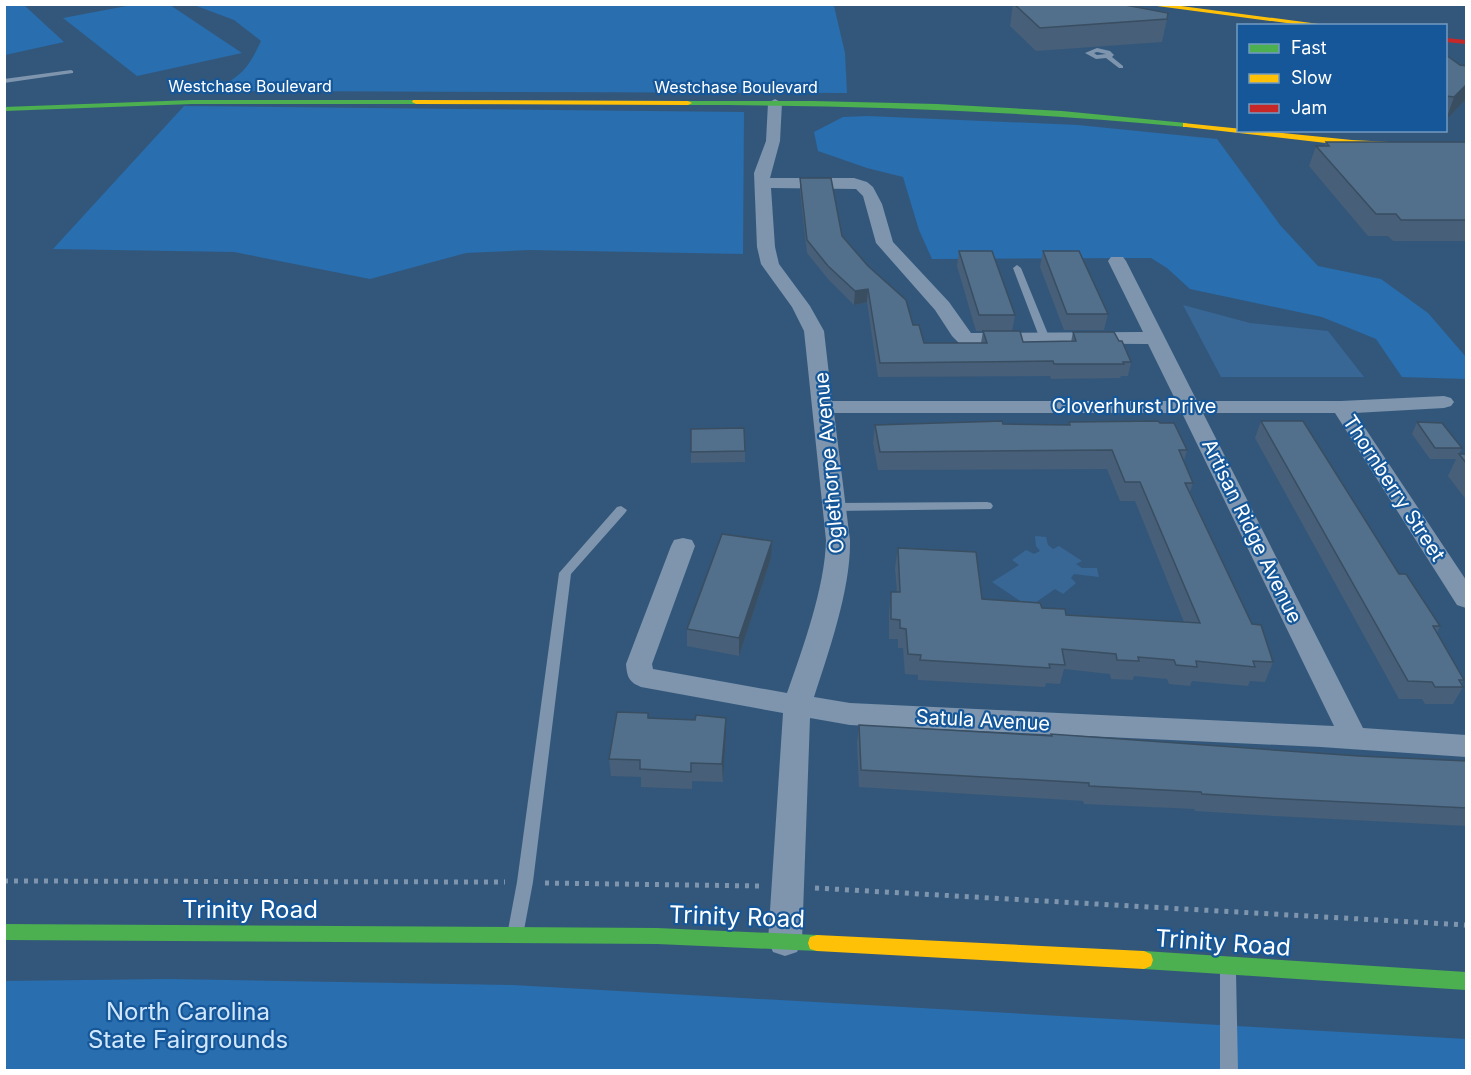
<svg xmlns="http://www.w3.org/2000/svg" width="1471" height="1075" font-family="Inter,sans-serif">
  <rect width="100%" height="100%" fill="#33577b"/>
  <!-- green -->
  <path fill="#296eaf" d="M5,4L24,5L64,42L5,55Z
    M132,5H170L242,53L137,76L63,18Z
    M194,5H830L834,6L845,53L847,93L215,91C242,74 247,71 261,41L234,20Z
    M184,106L744,112L743,254L529,250L466,253L370,279L234,252L53,249Z
    M867,116L1078,125L1217,139L1280,225L1318,266L1381,279L1428,313L1466,357V379L1402,377L1376,339L1322,317L1190,289L1167,268L1151,258L932,259L919,230L903,177L867,168L818,151L814,132L843,117Z
    M168,979L513,985L1466,1039V1070H5L4,981Z"/>
  <!-- water -->
  <path fill="#386795" d="M1183,305L1250,323L1328,331L1364,377H1221Z
    M1035,536L1046,537L1048,545L1053,549L1059,546L1082,561L1076,564L1082,568H1097L1099,577L1074,574L1071,578L1076,583L1063,594L1055,589L1029,607L992,582L1019,565L1012,560L1026,550L1034,554L1040,551L1036,546Z"/>
  <g fill="none" stroke-linecap="round" stroke-linejoin="round">
    <!-- path -->
    <path stroke="#7e95ad" stroke-width="5" stroke-dasharray="4 6" stroke-linecap="butt" d="M4,881L505,882
      M545,883L760,886
      M815,888L1466,925"/>
    <!-- lane -->
    <path fill="#7e95ad" fill-rule="evenodd" d="M1097,48L1110,51L1114,55L1112,57L1123,66V68H1119L1106,58L1096,59L1085,53ZM1097,52L1106,54L1097,55L1094,53Z
      M71,70L73,71V73L4,83V79Z
      M1017,265L1021,268L1050,339L1048,341L1045,342L1040,339L1013,268Z
      M987,502L991,503L993,506L991,509L835,511L829,507L835,503Z
      M621,506L627,510L625,513L571,574L533,882L524,930L522,935L516,937L510,935L508,930L517,882L559,573L617,507Z
      M1228,965L1234,967L1236,973L1238,1070H1220V973L1222,967Z"/>
    <!-- street -->
    <path fill="#7e95ad" fill-rule="evenodd" d="M775,99L782,103L780,141L770,178H854L867,182L873,187L882,204L893,242L949,302L971,333L1143,332L1108,261L1111,257H1123L1126,261L1197,401H1341L1444,396L1451,398L1454,402L1451,406L1444,408L1355,413L1466,580V608L1457,605L1335,413H1203L1363,728L1466,735V757L1321,747L850,725L810,718L802,941L797,952L785,956L773,952L768,941L783,713L641,687C629,682 627,677 626,664L671,546L674,540L683,538L692,540L695,546L652,664L653,669L787,693C803,648 825,587 826,540L804,331L792,307L761,264L757,247L754,173L766,141L768,103ZM771,188L856,189L863,196L876,243L935,310L952,336L959,343L1148,344L1176,401H832L824,331L810,306L779,264L775,247ZM834,413H1182L1334,726L850,703L814,697C829,651 851,588 850,540Z"/>
    <!-- fast -->
    <path fill="#4caf50" fill-rule="evenodd" d="M192,100H416L420,102L416,104H192L4,111V107Z
      M685,101H813L937,104L1062,111L1186,123L1190,125L1186,127C1020,111 855,105 688,105H685Z
      M4,924L657,928L817,935L824,937L826,943L824,949L817,951L657,944L4,940Z
      M1144,951L1466,972V990L1144,969L1137,966L1135,960L1137,954Z"/>
    <!-- slow -->
    <path fill="#ffc107" fill-rule="evenodd" d="M1142,4H1166L1334,26H1309Z
      M413,100L688,101L692,103L688,105L416,104L412,102Z
      M1183,123L1352,140L1466,146V151L1352,146L1186,127H1183Z
      M817,935L1144,951L1151,954L1153,960L1151,966L1144,969L817,951L810,949L808,943L810,937Z"/>
    <!-- jam -->
    <path fill="#c62828" fill-rule="evenodd" d="M1446,38L1466,40V44L1446,42Z"/>
  </g>
  <!-- wall -->
  <path fill="#475f78" d="M1013,4L1167,19L1162,42L1036,51L1010,26Z
    M1446,55L1460,65L1467,66V98L1446,120Z
    M1326,142H1467V241H1393L1388,236H1368L1309,166L1316,146H1325Z
    M800,178L842,236L913,325L924,343H981L983,331L1023,342H1071L1073,332L1119,341L1131,362L1128,376H1121L1120,378L1051,379L1050,376L878,377L867,302L854,305L828,279L807,253L800,191Z
    M959,251L1015,315L1012,331H976L957,266Z
    M1043,251L1108,314L1104,330H1064L1040,267Z
    M1261,421L1399,574L1440,626L1437,633L1464,680L1461,684L1463,687L1453,704H1425L1422,699H1399L1255,438Z
    M1069,422L1160,423L1187,450L1184,461L1193,483L1190,492L1252,624L1273,662L1265,682L1250,681L1248,686L1192,681L1190,686L1169,684L1167,679L1134,676L1133,680L1111,679L1110,674L1064,669L1060,684L1046,683L1045,687L918,680V675L905,674L903,648H898V639H889V612L891,592H897L895,568L898,548L982,599L1042,608L1066,615L1184,622L1135,501H1120L1107,469L878,470L873,443L875,425H1068Z
    M1417,422L1462,448L1459,454H1467V501L1448,476L1456,459H1430L1412,434Z
    M691,429L745,451V462L691,463Z
    M771,558L739,656L687,646V629Z
    M649,718L726,735L723,782L692,781V789L641,787V777L611,776L609,759Z
    M859,725L1051,736V734L1359,756L1467,761V826L1258,815L1195,811L1194,809L1084,804L1083,801L859,787L857,743Z"/>
  <!-- shaded-wall -->
  <path fill="#394e61" d="M1467,84V98L1446,120L1454,97Z
    M868,289L867,302L854,305L855,291Z
    M772,541L771,558L739,656V638Z
    M726,718V735L723,782L722,764Z"/>
  <!-- building -->
  <path fill="#526f8b" stroke="#394e61" stroke-width="1.5" d="M1014,4H1120L1168,13L1167,19L1040,28Z
    M1446,55L1460,65L1467,66V84L1454,97L1446,96Z
    M1326,142H1467V220H1401L1396,214H1376L1316,146H1329Z
    M800,178H831L842,236L868,266L906,300L913,325H919L924,343H987L983,331H1020L1023,342L1076,341L1073,332H1114L1119,341H1122L1131,362H1123L1124,364H1054L1053,361L880,363L868,289L855,291L828,266L807,240Z
    M959,251H992L1015,315H979Z
    M1043,251H1079L1108,314H1067Z
    M1002,421L1003,424L1070,425L1069,422L1158,421L1160,423H1174L1187,450H1179L1193,483H1185L1252,624L1261,625L1273,662L1253,661L1255,667L1196,661L1197,667L1176,665L1174,660L1138,657L1139,661L1117,660L1116,654L1062,649L1065,665L1049,664L1050,668L920,660L921,655L908,654L906,629L900,628V620L891,619V592H900L898,548L976,552L982,599L1040,603L1042,608L1065,609L1066,615L1200,623L1140,482H1125L1112,450L880,452L875,425Z
    M1261,421H1303L1399,574H1406L1440,626H1433L1464,680H1459L1463,687H1435L1432,682L1408,681Z
    M1417,422L1442,423L1462,448H1435Z
    M744,428L745,451L691,452V429Z
    M1459,454H1467V464Z
    M722,534L772,541L739,638L687,629Z
    M617,712L648,713V718L695,720L696,715L726,718L722,764L691,763V772L640,769V760L609,759Z
    M859,725L1052,736L1051,734L1359,756L1467,761V808L1266,798L1202,794L1201,792L1089,786V783L861,770Z"/>
  <g text-anchor="middle" stroke-width="4.5" stroke-linejoin="round" paint-order="stroke">
    <!-- far-street labels -->
    <g font-size="16" fill="#fff" stroke="#155799">
      <text x="250" y="92">Westchase Boulevard</text>
      <text x="736" y="93">Westchase Boulevard</text>
    </g>
    <!-- street labels -->
    <g font-size="20" fill="#fff" stroke="#155799">
      <text x="1134" y="413">Cloverhurst Drive</text>
      <text transform="translate(829 463) rotate(-95)" y="7">Oglethorpe Avenue</text>
      <text transform="translate(1394 488) rotate(57)" y="7">Thornberry Street</text>
      <text transform="translate(1252 531) rotate(64)" y="7">Artisan Ridge Avenue</text>
      <text transform="translate(983 720) rotate(3)" y="7">Satula Avenue</text>
    </g>
    <!-- near-street labels -->
    <g font-size="24" fill="#fff" stroke="#155799">
      <text x="250" y="918">Trinity Road</text>
      <text transform="translate(737 917) rotate(2)" y="8">Trinity Road</text>
      <text transform="translate(1223 943) rotate(4)" y="8">Trinity Road</text>
    </g>
    <!-- near-park labels -->
    <g font-size="24" fill="#d1e7fd" stroke="#155799">
      <text x="188" y="1020">North Carolina<tspan x="188" dy="28">State Fairgrounds</tspan></text>
    </g>
  </g>
  <!-- border -->
  <rect width="1471" height="1075" fill="none" stroke="#ffffff" stroke-width="12"/>
  <!-- legend -->
  <rect x="1237" y="24" width="210" height="108" fill="#155799" stroke="#739ac2" stroke-width="1.5"/>
  <rect x="1249" y="44" width="30" height="9" fill="#4caf50" stroke="#739ac2" stroke-width="1.5"/>
  <text x="1291" y="54" font-size="18" fill="#ffffff">Fast</text>
  <rect x="1249" y="74" width="30" height="9" fill="#ffc107" stroke="#739ac2" stroke-width="1.5"/>
  <text x="1291" y="84" font-size="18" fill="#ffffff">Slow</text>
  <rect x="1249" y="104" width="30" height="9" fill="#c62828" stroke="#739ac2" stroke-width="1.5"/>
  <text x="1291" y="114" font-size="18" fill="#ffffff">Jam</text>
</svg>
